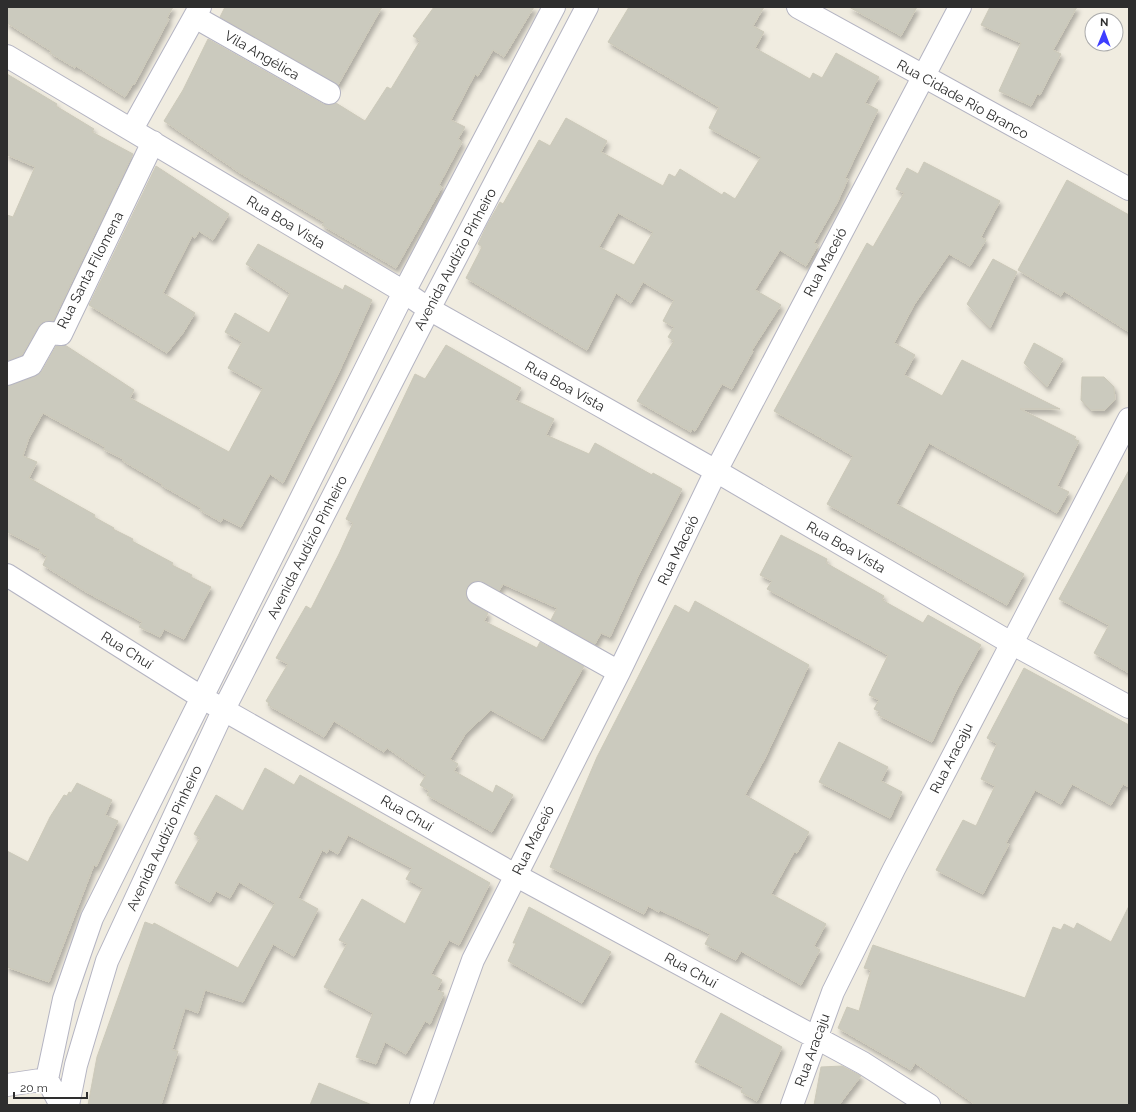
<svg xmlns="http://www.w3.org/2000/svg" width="1136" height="1112" font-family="Raleway,sans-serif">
  <defs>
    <filter id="shadow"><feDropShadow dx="2.5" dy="4.5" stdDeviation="2" flood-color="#0004"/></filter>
  </defs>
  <rect width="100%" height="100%" fill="#f0ece0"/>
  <!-- building -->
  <path fill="#cbcabe" stroke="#ccc9b9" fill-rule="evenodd" filter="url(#shadow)" d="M7,7H173L167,18L169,19L134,85L133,84L125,97L76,66L75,68L50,53L51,51L7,23Z
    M225,7H382L338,85L220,17Z
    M434,7H534L504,57L493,50L478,76L475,74L451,120L465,127L458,139L462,142L439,185L442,187L396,268L322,225L324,222L240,173L164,121L183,90L208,39L323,104L329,105L336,103L365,121L387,87L391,89L420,41L413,36Z
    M629,7H764L753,26L764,32L755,48L810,79L813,73L822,78L836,53L879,77L865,103L878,110L845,178L848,179L837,203L814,243L818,245L806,266L780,250L755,290L781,305L752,350L753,351L732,389L722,384L695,431L692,429L691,432L637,401L674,341L668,337L674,327L663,321L674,300L643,282L631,303L616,293L587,350L466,278L482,247L478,244L487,225L500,202L503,204L539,140L550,146L566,118L607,141L601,152L663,186L669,174L675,177L680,169L722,195L724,192L735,199L761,157L709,128L719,107L608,42ZM618,213L653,232L634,265L599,247Z
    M849,7H917L901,36Z
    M990,7H1077L1053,50L1061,54L1040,95L1037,94L1031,106L999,91L1021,43L981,25Z
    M7,74L57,104L56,106L94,129L92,132L133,154L53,321L43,322L38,327L22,355L7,361V215L13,217L35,167L7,155Z
    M924,162L1000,201L981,237L986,240L970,266L949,254L914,305L894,343L915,355L904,375L942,396L962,360L1060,409H1020L1076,437L1074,439L1079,441L1057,486L1069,492L1057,513L929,443L896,504L1024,574L1007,605L827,504L853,456L774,411L867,243L873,247L904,193L896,189L907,168L918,174Z
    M156,166L229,214L213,240L199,231L195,238L192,236L163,293L195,313L183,333L167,353L89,305Z
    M1067,180L1129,215V332L1064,291L1061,296L1018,270Z
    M258,244L343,290L345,285L372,300L339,372L283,483L270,474L241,527L223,518L221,522L200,510L201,508L161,485L162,484L123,461V459L103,449L105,447L43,413L29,438L23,456L37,462L29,478L95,515L94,517L114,528L113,529L133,539L132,541L173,563L172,565L192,575L191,577L211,587L184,639L164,629L160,637L139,627L142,622L86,592L43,565L47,556L38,551L40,549L7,532V386L36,376L42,371L56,346L65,345L134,390L130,398L229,452L263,388L228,368L242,342L225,332L235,313L269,333L290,293L246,264Z
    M993,259L1017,272L990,328L967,304Z
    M1034,343L1063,359L1047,387L1024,363Z
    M446,345L521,388L515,400L554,419L546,435L589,454L595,443L652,475L653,473L682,489L639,574L610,637L601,633L595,644L551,620L557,608L503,584L499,591L478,581L472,582L467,587L466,594L468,600L488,613L484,621L537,648L540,642L584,666L543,739L491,710L466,733L450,759L458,764L454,771L493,793L496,785L513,795L492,832L427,795L429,791L420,785L426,775L387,748L384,752L334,721L324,737L268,705L269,703L266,701L288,664L276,658L306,606L311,609L339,554L353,523L346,519L415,374L425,379Z
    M1082,377H1104L1114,387L1115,400L1105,410H1091L1081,400Z
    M1129,470V673L1094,653L1109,625L1059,599Z
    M781,535L827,559L826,563L884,596L882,600L923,623L928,615L981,645L956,691L932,742L878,715L880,712L874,709L879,700L869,695L888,655L767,589L772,581L760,575Z
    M695,601L809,665L765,758L745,795L809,832L797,853L794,852L771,894L826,924L814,946L820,950L801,985L741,951L736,960L705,944L710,934L660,910L659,912L648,906L644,914L550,867L597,757L675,605L689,613Z
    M1024,668L1129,725V787L1123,784L1111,805L1072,784L1061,804L1035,790L1006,843L1009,844L983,894L936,870L963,820L976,826L995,786L981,779L997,744L987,738Z
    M839,742L888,767L881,781L902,792L890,818L819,782Z
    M265,768L294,785L300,775L490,883L459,945L449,940L431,974L442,980L437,990L444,993L430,1024L425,1021L406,1054L385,1042L376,1064L356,1057L373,1013L324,987L347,944L339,940L362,899L405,924L423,888L406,879L412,868L348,835L338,854L329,849L327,853L322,850L298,898L318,909L294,956L273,944L243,1002L205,990L198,1013L185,1008L172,1050L178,1051L161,1105H88L97,1057L145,922L153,925L154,923L238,968L275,903L239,882L230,898L216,891L210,902L175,883L200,838L194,834L216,795L243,811Z
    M77,783L112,800L105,815L118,821L96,867L94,865L49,982L7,967V851L28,862L50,817L64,795L67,796L69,792L71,793Z
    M1129,906V1105H976L915,1063L911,1070L838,1028L847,1007L859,1011L871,970L864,968L873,945L1025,998L1053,927L1061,930L1064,924L1074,929L1077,923L1111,942Z
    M529,907L611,952L582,1003L508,961L516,943H513Z
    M721,1013L782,1047L757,1101L741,1092L743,1087L695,1062Z
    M842,1066L861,1076L839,1105H814L821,1067Z
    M319,1083L372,1105H310Z"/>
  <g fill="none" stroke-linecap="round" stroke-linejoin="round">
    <!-- minor casing -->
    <g stroke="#b4b4c2" stroke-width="24">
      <path id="minor" d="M798,7L1129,189
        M195,17L329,93
        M7,56L404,292L429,309L716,471L1011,643L1129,707
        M132,129L200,7
        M7,374L31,365L49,333L61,334L153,142
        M7,575L201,697L515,875L863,1063L929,1105
        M478,593L619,672
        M47,1079L64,999L92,918L404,292L554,7
        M7,1085L47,1079L61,1105
        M68,1105L76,1065L107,961L224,709L429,309L587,7
        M421,1105L473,960L619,672L716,471L960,7
        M792,1105L833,992L894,869L1129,419"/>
    </g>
    <!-- minor -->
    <use href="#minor" stroke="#fff" stroke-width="22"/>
  </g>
  <g text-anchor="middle" stroke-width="4" stroke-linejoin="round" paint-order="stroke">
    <!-- street labels -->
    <g font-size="14" fill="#2e2e2e" stroke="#fff">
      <text transform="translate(262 55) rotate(30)" y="5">Vila Angélica</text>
      <text transform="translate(963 99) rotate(29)" y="5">Rua Cidade Rio Branco</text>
      <text transform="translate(286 222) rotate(31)" y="5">Rua Boa Vista</text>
      <text transform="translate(455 259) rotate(-62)" y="5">Avenida Audízio Pinheiro</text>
      <text transform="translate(825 262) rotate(-62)" y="5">Rua Maceió</text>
      <text transform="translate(90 270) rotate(-63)" y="5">Rua Santa Filomena</text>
      <text transform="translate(565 386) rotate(29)" y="5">Rua Boa Vista</text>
      <text transform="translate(307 547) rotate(-63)" y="5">Avenida Audízio Pinheiro</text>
      <text transform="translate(846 547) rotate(30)" y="5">Rua Boa Vista</text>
      <text transform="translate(678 550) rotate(-64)" y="5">Rua Maceió</text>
      <text transform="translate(127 650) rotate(32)" y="5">Rua Chuí</text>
      <text transform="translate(951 758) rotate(-63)" y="5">Rua Aracaju</text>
      <text transform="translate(407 813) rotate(30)" y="5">Rua Chuí</text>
      <text transform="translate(164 838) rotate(-65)" y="5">Avenida Audízio Pinheiro</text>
      <text transform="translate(533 840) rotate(-63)" y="5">Rua Maceió</text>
      <text transform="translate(691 970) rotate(29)" y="5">Rua Chuí</text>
      <text transform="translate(812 1050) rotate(-70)" y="5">Rua Aracaju</text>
    </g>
  </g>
  <!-- border -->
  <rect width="1136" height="1112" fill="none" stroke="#2e2e2e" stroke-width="16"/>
  <!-- north arrow -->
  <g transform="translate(1104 32) rotate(1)"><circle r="19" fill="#ffffff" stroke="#ababab"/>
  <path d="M0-3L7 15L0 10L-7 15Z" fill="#3e3eff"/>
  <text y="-6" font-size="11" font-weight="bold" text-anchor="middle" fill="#2e2e2e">N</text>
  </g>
  <!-- scale -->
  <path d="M14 1092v6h73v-6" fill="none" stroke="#2e2e2e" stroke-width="2"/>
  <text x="20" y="1092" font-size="12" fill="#2e2e2e" stroke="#ffffff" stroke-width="3" paint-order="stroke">20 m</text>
</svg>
